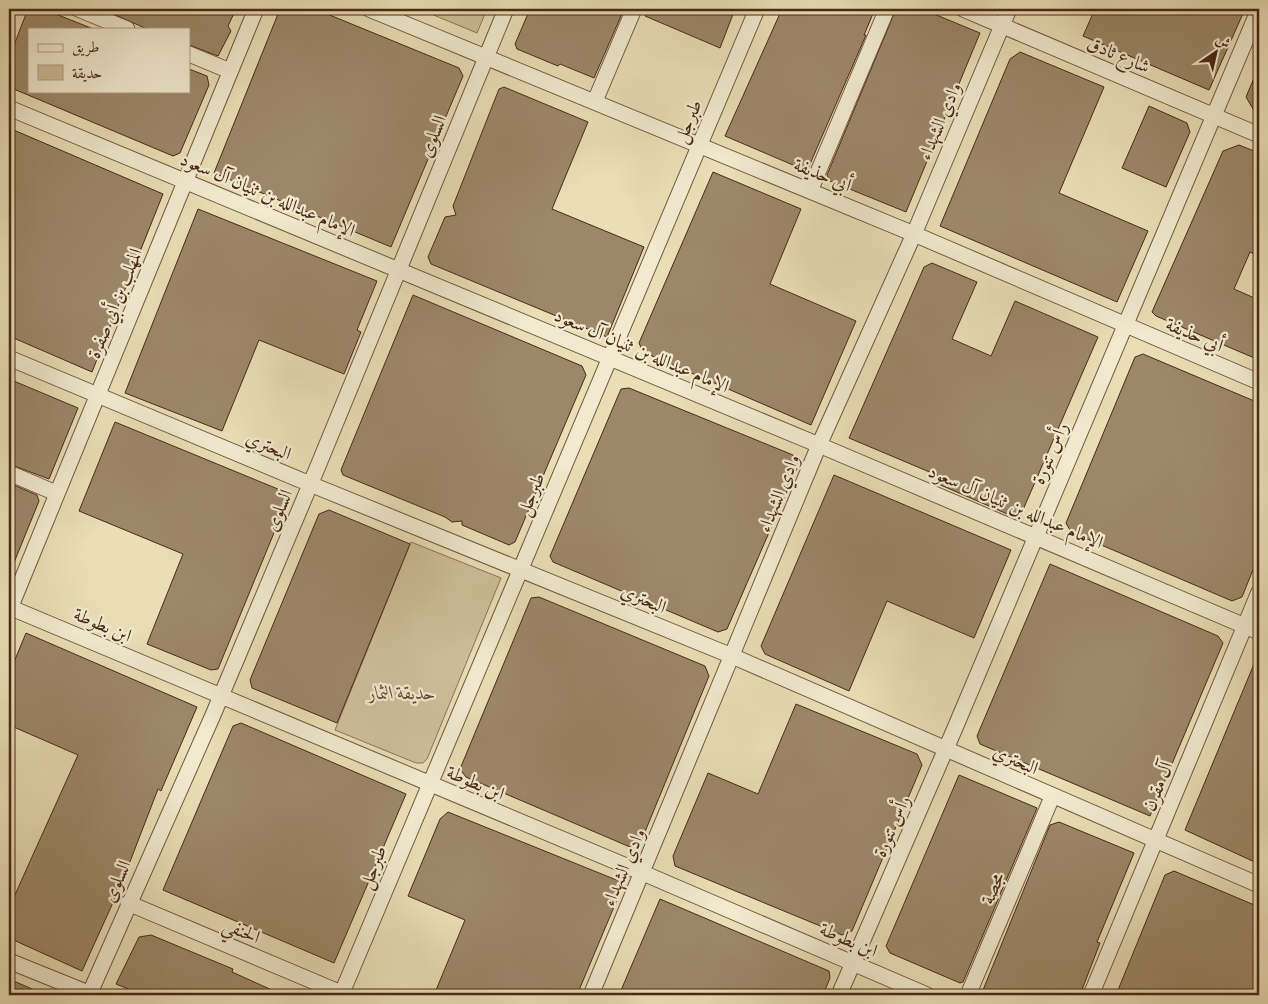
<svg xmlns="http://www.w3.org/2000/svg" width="1268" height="1004" font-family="Vollkorn,Amiri,serif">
  <rect width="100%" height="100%" fill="#e9deb6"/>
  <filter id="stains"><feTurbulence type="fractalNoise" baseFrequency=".004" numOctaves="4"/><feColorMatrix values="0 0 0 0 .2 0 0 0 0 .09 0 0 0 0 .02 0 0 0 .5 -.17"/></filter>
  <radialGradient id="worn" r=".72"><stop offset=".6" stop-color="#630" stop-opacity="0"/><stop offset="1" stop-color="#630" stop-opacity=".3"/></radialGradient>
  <!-- green -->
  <path fill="#cebf9b" stroke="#8c7458" d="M419,9H487L477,33Z
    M411,542L501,578L427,759L423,763H416L335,730Z"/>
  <!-- building -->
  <path fill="#9c8769" stroke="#492915" d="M28,9H43L91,28L29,29V91H189V69L207,76L209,85L180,153L173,156L9,87V58Z
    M102,9H236L228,26L231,31L218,56L189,45V29H147Z
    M280,9H315L459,68L463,76L391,247L214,173Z
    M530,9H624L594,78L560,64L558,66L517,49L515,44Z
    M648,9H735L720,48L645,16Z
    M782,9H875L864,35H866L807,171L725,136Z
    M896,9H922L980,33L906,212L830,181L827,175Z
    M1095,9H1245L1209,90L1083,36Z
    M1020,52L1104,87L1059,193L1148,231L1117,302L940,226L1010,59Z
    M1259,66V119L1246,97Z
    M504,87L588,122L552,209L644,247L607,337L431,264L428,257L445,217L456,215L453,206L499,89Z
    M1149,106L1187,123L1190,132L1166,187L1122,168Z
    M9,128L163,194L92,372L9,336Z
    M1239,145L1259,153V256L1250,252L1234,289L1259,300V360L1156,316L1152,312L1223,151Z
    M713,172L801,209L770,284L856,321L811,425L643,352L639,343Z
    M198,209L377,281L357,330L361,332L344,374L259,340L222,431L125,393Z
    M932,263L977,282L952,339L991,356L1015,301L1098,337L1019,519L936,483L939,476L849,438L924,267Z
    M413,295L582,366L586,375L515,542L509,545L462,525V521L452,522L445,517L343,475L341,470Z
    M1143,354L1259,403V555L1242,597L1232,601L1071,532L1066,523L1135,357Z
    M9,379L78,408L49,479L9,464Z
    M629,388L793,455L798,466L727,629L718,632L553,562L550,556L621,389Z
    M115,422L290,494L218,669L211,670L147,644L183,554L79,511Z
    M834,475L1011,550L974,638L887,601L849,691L765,654L761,646Z
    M9,483L37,495L39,501L9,575Z
    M329,510L410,544L337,723L252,688L250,680L319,514Z
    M1050,564L1218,636L1223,643L1150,816L980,744L977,736Z
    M539,597L705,666L709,676L640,844L630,847L466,777L460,769L531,598Z
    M26,633L197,707L161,791L158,789L121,885L82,971L9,938V908L78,755L9,725V674Z
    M1259,652V864L1185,830Z
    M796,704L917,754L922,765L852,931L842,935L675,866L673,856L708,773L758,794Z
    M241,723L406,794L334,963L163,890L233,726Z
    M959,775L1037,808L963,982L960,983L890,953L886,946Z
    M448,812L624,883L577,995H434L465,920L408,896L440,819Z
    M1059,822L1134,853L1097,942L1100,943L1080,995H981L1050,825Z
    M1174,871L1259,907V995H1116L1165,875Z
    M660,899L829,971L830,978L823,995H619Z
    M151,935L233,969L232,972L283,995H143L116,984L139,937Z
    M9,979L46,995H9Z"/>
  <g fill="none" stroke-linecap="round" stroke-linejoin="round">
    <!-- minor casing -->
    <g stroke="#71563d" stroke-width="17">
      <path id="minor" d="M78,9L127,29
        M369,9L914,234L1259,382
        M963,9L1259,135
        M189,54L230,71
        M595,101L634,9
        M9,108L819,445L1259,632
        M810,191L887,9
        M9,358L310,484L732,656L1259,885
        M9,473L56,493
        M9,607L643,873L927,995
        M9,611L256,9
        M128,903L341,993
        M9,961L93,995
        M89,995L213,715L318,466L506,9
        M341,995L757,9
        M591,995L819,445L914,234L1009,9
        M839,995L955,728L1259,9
        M968,995L1052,797
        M1091,995L1259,592"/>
    </g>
    <!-- minor -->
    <use href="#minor" stroke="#f1ead0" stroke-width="15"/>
  </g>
  <g text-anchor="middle" stroke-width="4.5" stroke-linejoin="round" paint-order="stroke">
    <!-- street labels -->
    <g font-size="19" fill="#492915" stroke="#f1ead0">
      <text transform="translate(1119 54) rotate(23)" y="7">شارع ثادق</text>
      <text transform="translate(687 121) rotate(-67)" y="7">طبرجل</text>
      <text transform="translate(939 121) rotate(-67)" y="7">وادي الشهداء</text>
      <text transform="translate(432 136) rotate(-68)" y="7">السلوى</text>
      <text transform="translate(823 174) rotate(22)" y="7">أبي حذيفة</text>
      <text transform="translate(268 194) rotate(23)" y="7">الإمام عبدالله بن ثنيان آل سعود</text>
      <text transform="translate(114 303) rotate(-68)" y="7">المهلب بن أبي صفرة</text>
      <text transform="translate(1195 334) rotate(23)" y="7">أبي حذيفة</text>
      <text transform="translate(642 350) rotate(23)" y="7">الإمام عبدالله بن ثنيان آل سعود</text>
      <text transform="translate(269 445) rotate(23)" y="7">البحتري</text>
      <text transform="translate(1049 453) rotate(-67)" y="7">رأس تنورة</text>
      <text transform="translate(778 493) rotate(-68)" y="7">وادي الشهداء</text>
      <text transform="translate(530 494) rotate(-67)" y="7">طبرجل</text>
      <text transform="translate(1016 506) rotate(23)" y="7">الإمام عبدالله بن ثنيان آل سعود</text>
      <text transform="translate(278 510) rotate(-67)" y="7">السلوى</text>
      <text transform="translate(644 598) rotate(23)" y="7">البحتري</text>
      <text transform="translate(103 624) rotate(23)" y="7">ابن بطوطة</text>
      <text transform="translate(1016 759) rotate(24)" y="7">البحتري</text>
      <text transform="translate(476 782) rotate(23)" y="7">ابن بطوطة</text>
      <text transform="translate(1157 786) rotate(-68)" y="7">آل مقرن</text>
      <text transform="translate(891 826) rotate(-66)" y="7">رأس تنورة</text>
      <text transform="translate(372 867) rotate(-68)" y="7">طبرجل</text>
      <text transform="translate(623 867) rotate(-67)" y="7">وادي الشهداء</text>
      <text transform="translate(116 881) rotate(-66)" y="7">السلوى</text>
      <text transform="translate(992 888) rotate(-67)" y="7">مجصة</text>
      <text transform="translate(242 930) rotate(23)" y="7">الحنفي</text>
      <text transform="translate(849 939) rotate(23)" y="7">ابن بطوطة</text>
    </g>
    <!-- park labels -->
    <g font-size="19" font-style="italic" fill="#644730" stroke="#f1ead0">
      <text x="402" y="699">حديقة الثمار</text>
    </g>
  </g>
  <!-- margin -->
  <rect width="1268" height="1004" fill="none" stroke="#e9deb6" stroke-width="30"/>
  <rect x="10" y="10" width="1248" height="984" fill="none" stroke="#492915" stroke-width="2.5"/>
  <rect x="15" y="15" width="1238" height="974" fill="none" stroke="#492915"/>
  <!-- legend -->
  <rect x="28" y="28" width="162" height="65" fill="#f1ead0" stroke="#ae9d85"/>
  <rect x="38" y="44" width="25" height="8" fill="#f1ead0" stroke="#ae9d85"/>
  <text x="72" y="52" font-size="15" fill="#492915">طريق</text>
  <rect x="38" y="65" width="25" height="15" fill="#cebf9b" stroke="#ae9d85"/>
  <text x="72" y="78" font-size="15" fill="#492915">حديقة</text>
  <!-- north arrow -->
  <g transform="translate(1216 52) rotate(34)" stroke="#f1ead0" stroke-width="4" paint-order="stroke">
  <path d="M0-4L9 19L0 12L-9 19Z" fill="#492915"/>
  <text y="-8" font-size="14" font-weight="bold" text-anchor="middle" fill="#492915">ش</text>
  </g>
  <rect width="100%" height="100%" filter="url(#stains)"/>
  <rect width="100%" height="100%" fill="url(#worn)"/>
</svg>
